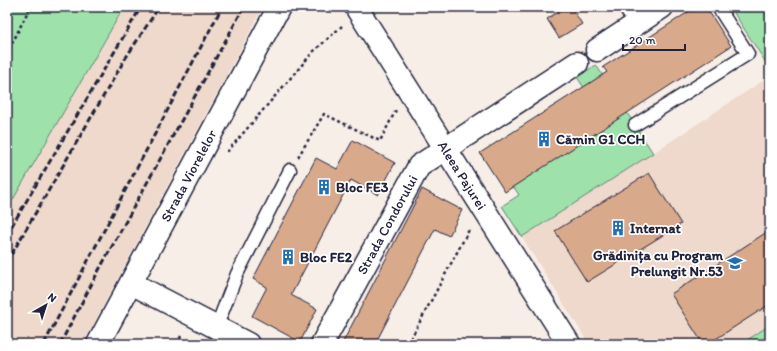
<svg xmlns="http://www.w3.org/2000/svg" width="777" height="351" font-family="Itim,sans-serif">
  <rect width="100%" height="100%" fill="#f7eee8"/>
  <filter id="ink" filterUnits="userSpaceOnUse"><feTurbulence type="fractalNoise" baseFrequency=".025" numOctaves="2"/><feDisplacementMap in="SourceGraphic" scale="8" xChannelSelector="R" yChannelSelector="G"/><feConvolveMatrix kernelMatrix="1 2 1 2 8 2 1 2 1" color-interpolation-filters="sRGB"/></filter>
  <g filter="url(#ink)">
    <!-- built -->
    <path fill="#eed9cc" d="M124,7H263L83,344H7V210Z
      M770,76V344H589L522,237L653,153Z"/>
    <!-- green -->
    <path fill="#9ee1ab" stroke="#608273" d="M7,7H124L7,210Z
      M730,7H770V69Z
      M596,65L653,153L522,237L502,206L519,195L513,186L608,125L577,77Z
      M770,325V344H741Z"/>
    <!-- building -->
    <path fill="#d9a98c" stroke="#22223b" d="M565,7H571L582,24L559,38L547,19Z
      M696,7H706L731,46L505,192L480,153L607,72L603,67Z
      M353,140L395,163L378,195L351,180L291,295L317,309L300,342L252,316L267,287L253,279L316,158L337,169Z
      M649,173L681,224L587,282L555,231Z
      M422,189L462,210L449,236L435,229L375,344H342Z
      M770,230V304L708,344H703L671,294Z"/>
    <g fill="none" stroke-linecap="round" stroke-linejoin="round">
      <!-- service casing -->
      <g stroke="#22223b" stroke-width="15">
        <path id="service" d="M624,7L636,24
          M635,125L748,54L718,7
          M216,328L237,274L290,170"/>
      </g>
      <!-- minor casing -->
      <g stroke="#22223b" stroke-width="25">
        <g id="minor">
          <path id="s1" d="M356,7L569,344"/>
          <path d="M597,50L662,7"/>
          <path d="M131,283L248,344"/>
          <path id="s2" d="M322,344L419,166L577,63"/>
        </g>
      </g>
      <!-- tertiary casing -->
      <g stroke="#22223b" stroke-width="25">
        <g id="tertiary">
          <path id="s3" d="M98,344L279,7"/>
        </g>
      </g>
      <!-- path -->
      <path stroke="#22223b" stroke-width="2.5" stroke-dasharray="3 3" stroke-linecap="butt" d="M7,54L30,7
        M227,152L313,52L342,26
        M298,157L324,114L380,141L396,110
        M177,344L182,334
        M408,344L470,228"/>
      <!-- service -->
      <use href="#service" stroke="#fff" stroke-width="12"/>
      <!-- minor -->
      <use href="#minor" stroke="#fff" stroke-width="22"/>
      <!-- tertiary -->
      <use href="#tertiary" stroke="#fff" stroke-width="22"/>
      <!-- rail -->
      <path stroke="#22223b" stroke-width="3" stroke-dasharray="6 3" stroke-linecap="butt" d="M7,234L141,7
        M7,262L125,59L159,7
        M44,344L222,7
        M60,344L99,270L244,7"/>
    </g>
  </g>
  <!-- icons -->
  <defs>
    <g id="building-bare" transform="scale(1.2)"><path d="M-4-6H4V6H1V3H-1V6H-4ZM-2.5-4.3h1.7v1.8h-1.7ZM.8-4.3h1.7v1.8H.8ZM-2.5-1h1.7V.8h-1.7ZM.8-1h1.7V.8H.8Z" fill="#1f6fb2" stroke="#fff" stroke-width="2.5" paint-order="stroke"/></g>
    <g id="school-bare" transform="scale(1.2)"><path d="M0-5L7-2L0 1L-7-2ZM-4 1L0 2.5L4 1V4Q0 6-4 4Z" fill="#1f6fb2" stroke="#fff" stroke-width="2.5" paint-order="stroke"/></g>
  </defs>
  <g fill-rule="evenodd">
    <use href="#building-bare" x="544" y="139"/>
    <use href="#building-bare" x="324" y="187"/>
    <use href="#building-bare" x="618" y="228"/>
    <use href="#building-bare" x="288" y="257"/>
    <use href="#school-bare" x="735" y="263"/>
  </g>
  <g text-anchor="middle" stroke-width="3.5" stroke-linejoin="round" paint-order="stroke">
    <!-- poi labels -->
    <g font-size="14" font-weight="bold" fill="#22223b" stroke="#fff" text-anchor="start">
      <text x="556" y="144">Cămin G1 CCH</text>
      <text x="336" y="192">Bloc FE3</text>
      <text x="630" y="233">Internat</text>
      <text x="723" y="260" text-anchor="end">Grădinița cu Program<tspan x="723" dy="16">Prelungit Nr.53</tspan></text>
      <text x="300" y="262">Bloc FE2</text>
    </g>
    <!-- street labels -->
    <g font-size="14" fill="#22223b" stroke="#fff">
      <text dy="5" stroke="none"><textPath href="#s3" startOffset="191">Strada Viorelelor</textPath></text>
      <text dy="5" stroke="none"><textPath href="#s1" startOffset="199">Aleea Pajurei</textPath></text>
      <text dy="5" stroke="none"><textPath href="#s2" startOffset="136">Strada Condorului</textPath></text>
    </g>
  </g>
  <!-- margin -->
  <rect width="777" height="351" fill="none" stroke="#fff" stroke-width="24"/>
  <rect x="12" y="12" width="753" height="327" fill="none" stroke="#22223b" stroke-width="1.5" filter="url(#ink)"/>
  <!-- north arrow -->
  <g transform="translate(46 305) rotate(39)" stroke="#ffffff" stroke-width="3" paint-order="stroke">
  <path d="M0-3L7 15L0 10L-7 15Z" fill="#22223b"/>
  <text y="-6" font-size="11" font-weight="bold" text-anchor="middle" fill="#22223b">N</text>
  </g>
  <!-- scale -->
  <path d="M623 44v6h62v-6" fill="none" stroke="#22223b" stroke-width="2"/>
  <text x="629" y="44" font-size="12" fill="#22223b" stroke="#ffffff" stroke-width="3" paint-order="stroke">20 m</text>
</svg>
